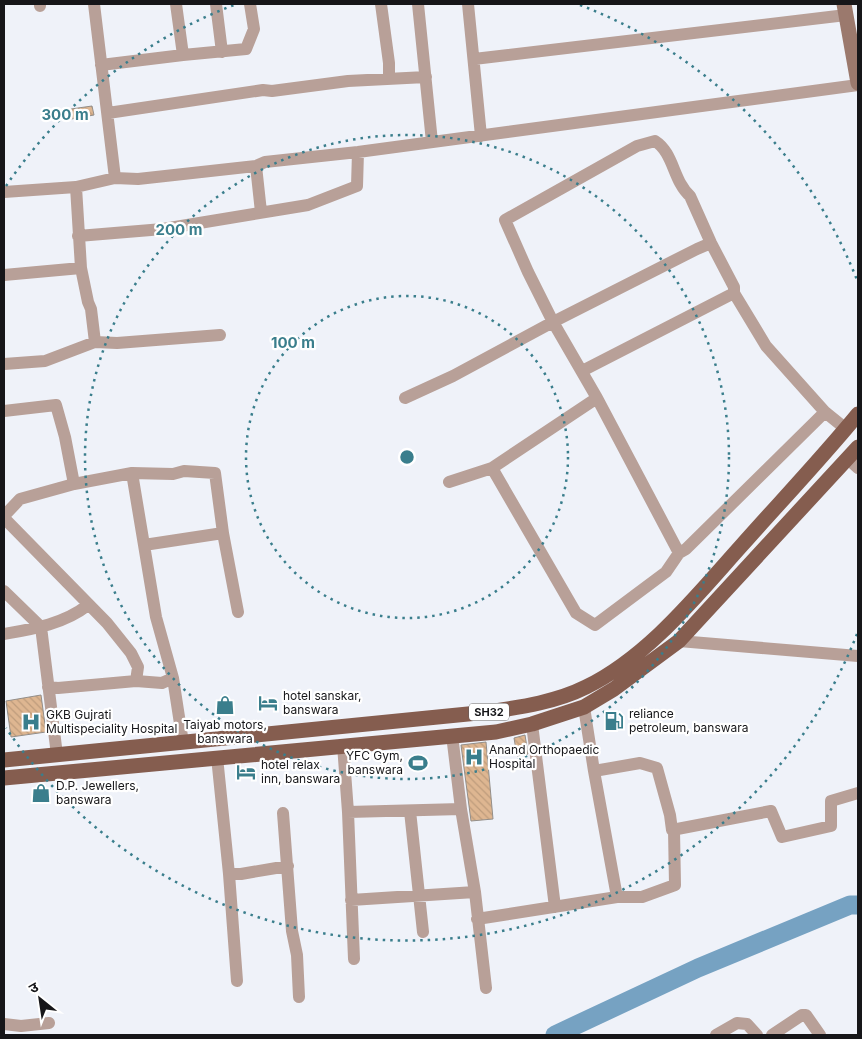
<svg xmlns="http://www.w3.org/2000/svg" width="862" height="1039" font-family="Inter,'Noto Sans Devanagari',sans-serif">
  <defs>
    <pattern id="building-back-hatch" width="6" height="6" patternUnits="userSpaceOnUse" patternTransform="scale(1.25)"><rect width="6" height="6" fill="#deb691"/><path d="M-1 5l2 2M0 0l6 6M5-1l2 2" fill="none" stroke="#be9c7c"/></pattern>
  </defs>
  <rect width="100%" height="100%" fill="#eff2f9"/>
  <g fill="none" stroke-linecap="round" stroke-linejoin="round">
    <!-- river -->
    <path stroke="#76a2c2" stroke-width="19" d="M555,1035L698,968L850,905H858"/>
  </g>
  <!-- building -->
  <path fill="url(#building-back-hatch)" stroke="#938e89" d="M92,106L94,115L66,120L64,110Z
    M41,695L46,732L11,737L6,701Z
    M525,735L528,754L517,756L514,738Z
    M486,742L493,819L471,821L461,745Z"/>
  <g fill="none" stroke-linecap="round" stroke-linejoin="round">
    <!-- street -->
    <path stroke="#b8a098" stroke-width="12" d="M40,4V6
      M94,4L115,178
      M176,4L183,55
      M216,4L222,52
      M381,4L389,63V79
      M418,4L432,142
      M468,4L481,136
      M474,59L846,15
      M101,65L183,55L246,49L254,29L250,4
      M108,113L263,90L272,91L348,81L426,77
      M256,166L261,212
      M76,187L81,268L88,302L91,309L95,342
      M4,192L76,187L115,178L138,179L256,166L265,162L358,152L858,85
      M78,236L163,229L308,205L357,186L358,152
      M4,275L81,268
      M4,364L45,361L95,342L117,343L220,335
      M582,371L734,293
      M405,398L453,376L553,322L697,249L711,243
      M4,411L56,405L65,437L74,484
      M848,459L858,468
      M492,468L576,613L595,625L666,572L679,553L686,549L825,412
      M132,473L156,617L173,678L183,743
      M449,482L492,468L597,398
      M4,516L20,499L74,484L132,473L173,474L184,471L215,473L223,533L238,612
      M4,518L107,623L131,653L138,667L136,681
      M144,545L223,533
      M679,553L597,398L553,322L528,272L505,220L637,146L655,141C674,153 673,181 690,196L711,243L734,287V293L766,346L825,412L846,429
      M4,591L41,627L57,755
      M4,634C33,629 64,624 88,605
      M679,641L858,656
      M48,687L58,688L136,681L162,683L173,678
      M584,707L594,771L617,897
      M532,724L555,907
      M452,735L461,809L475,892L486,988
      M343,745L348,812L354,959
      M217,757L229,874L237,981
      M594,771L640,763L657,768L670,815L672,830L771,811L782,837L831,826V801L858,793
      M410,811L423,932
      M348,812L461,809
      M283,813L292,931L297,955L299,997
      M229,874H241L288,866
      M351,900L475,892
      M477,919L617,897H642L675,885L674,830
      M4,1024L21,1026L49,1023
      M716,1035L737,1023L747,1024L757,1035
      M772,1035L802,1015H806L820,1035"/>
    <!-- secondary -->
    <path stroke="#9b796d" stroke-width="15" d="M844,4L858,83"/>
    <!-- primary -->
    <path stroke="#855d4f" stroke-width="15" d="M4,760L488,712C521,707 556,702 586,687C648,657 697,595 742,545C781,501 821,459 858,414
      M4,778L496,732L532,724L584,707L614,689L679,641L858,447"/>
  </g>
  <!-- distance rings -->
  <g fill="none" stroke="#3a7e8c" stroke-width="2.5" stroke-dasharray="2.5 5">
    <circle cx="407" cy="457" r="161"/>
    <circle cx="407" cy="457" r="322"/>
    <path d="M857 634A484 484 0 0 1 6 728M6 186A484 484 0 0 1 234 5M580 5A484 484 0 0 1 857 280"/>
  </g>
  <!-- icons -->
  <defs>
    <g id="hotel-bare" transform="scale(1.5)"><path d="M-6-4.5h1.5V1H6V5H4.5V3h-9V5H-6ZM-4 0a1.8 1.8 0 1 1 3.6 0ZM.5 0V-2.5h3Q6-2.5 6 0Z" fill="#3a7e8c" stroke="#fff" stroke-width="2.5" paint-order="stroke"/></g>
    <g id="shop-bare" transform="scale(1.5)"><path d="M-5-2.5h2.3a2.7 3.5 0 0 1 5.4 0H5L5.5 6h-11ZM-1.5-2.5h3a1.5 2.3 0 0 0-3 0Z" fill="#3a7e8c" stroke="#fff" stroke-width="2.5" paint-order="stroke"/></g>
    <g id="fuel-bare" transform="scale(1.5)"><path d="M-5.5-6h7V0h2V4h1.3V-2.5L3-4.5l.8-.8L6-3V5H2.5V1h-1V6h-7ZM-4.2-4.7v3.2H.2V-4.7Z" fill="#3a7e8c" stroke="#fff" stroke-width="2.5" paint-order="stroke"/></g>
    <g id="hospital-bare" transform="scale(1.5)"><path d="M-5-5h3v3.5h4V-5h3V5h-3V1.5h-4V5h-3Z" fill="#3a7e8c" stroke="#fff" stroke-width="2.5" paint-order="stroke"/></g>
    <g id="stadium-bare" transform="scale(1.5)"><path d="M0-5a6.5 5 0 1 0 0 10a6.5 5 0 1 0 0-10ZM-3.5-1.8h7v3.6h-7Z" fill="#3a7e8c" stroke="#fff" stroke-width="2.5" paint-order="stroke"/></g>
  </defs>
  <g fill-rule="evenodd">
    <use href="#hotel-bare" x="268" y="703"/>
    <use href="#shop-bare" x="225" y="705"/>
    <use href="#fuel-bare" x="614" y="721"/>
    <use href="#hospital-bare" x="31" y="722"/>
    <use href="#hospital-bare" x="474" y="757"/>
    <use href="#stadium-bare" x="418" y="763"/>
    <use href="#hotel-bare" x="246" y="772"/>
    <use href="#shop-bare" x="41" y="793"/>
  </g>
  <g text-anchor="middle" stroke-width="4.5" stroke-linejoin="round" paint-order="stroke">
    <!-- shield labels -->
    <rect fill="#fff" stroke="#5c5c5e" stroke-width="1" x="469" y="703.5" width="40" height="17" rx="4"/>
    <g font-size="11" font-weight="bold" fill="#161619">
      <text x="489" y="716">SH32</text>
    </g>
    <!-- poi labels -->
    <g font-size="12" fill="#161619" stroke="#fff" text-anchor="start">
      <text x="283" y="700">hotel sanskar,<tspan x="283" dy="14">banswara</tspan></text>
      <text x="629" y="718">reliance<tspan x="629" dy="14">petroleum, banswara</tspan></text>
      <text x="46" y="719">GKB Gujrati<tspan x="46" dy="14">Multispeciality Hospital</tspan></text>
      <text x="225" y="729" text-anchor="middle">Taiyab motors,<tspan x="225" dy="14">banswara</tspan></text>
      <text x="489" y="754">Anand Orthopaedic<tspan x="489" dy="14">Hospital</tspan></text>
      <text x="403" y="760" text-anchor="end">YFC Gym,<tspan x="403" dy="14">banswara</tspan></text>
      <text x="261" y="769">hotel relax<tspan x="261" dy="14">inn, banswara</tspan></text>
      <text x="56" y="790">D.P. Jewellers,<tspan x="56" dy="14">banswara</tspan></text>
    </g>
  </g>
  <circle cx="407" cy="457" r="8" fill="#3a7e8c" stroke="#fff" stroke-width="2.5"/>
  <g font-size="15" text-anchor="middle" font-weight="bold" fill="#3a7e8c" stroke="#fff" stroke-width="4.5" stroke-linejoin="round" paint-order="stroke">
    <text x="65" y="120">300 m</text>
    <text x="179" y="235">200 m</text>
    <text x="293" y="348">100 m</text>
  </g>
  <!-- border -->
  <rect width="862" height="1039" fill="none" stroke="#161619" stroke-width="10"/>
  <!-- north arrow -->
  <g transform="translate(40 999) rotate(330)" stroke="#ffffff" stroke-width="4" paint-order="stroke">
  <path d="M0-4L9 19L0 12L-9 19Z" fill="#161619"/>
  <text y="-8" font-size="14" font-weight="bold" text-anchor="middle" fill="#161619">उ</text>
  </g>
</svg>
